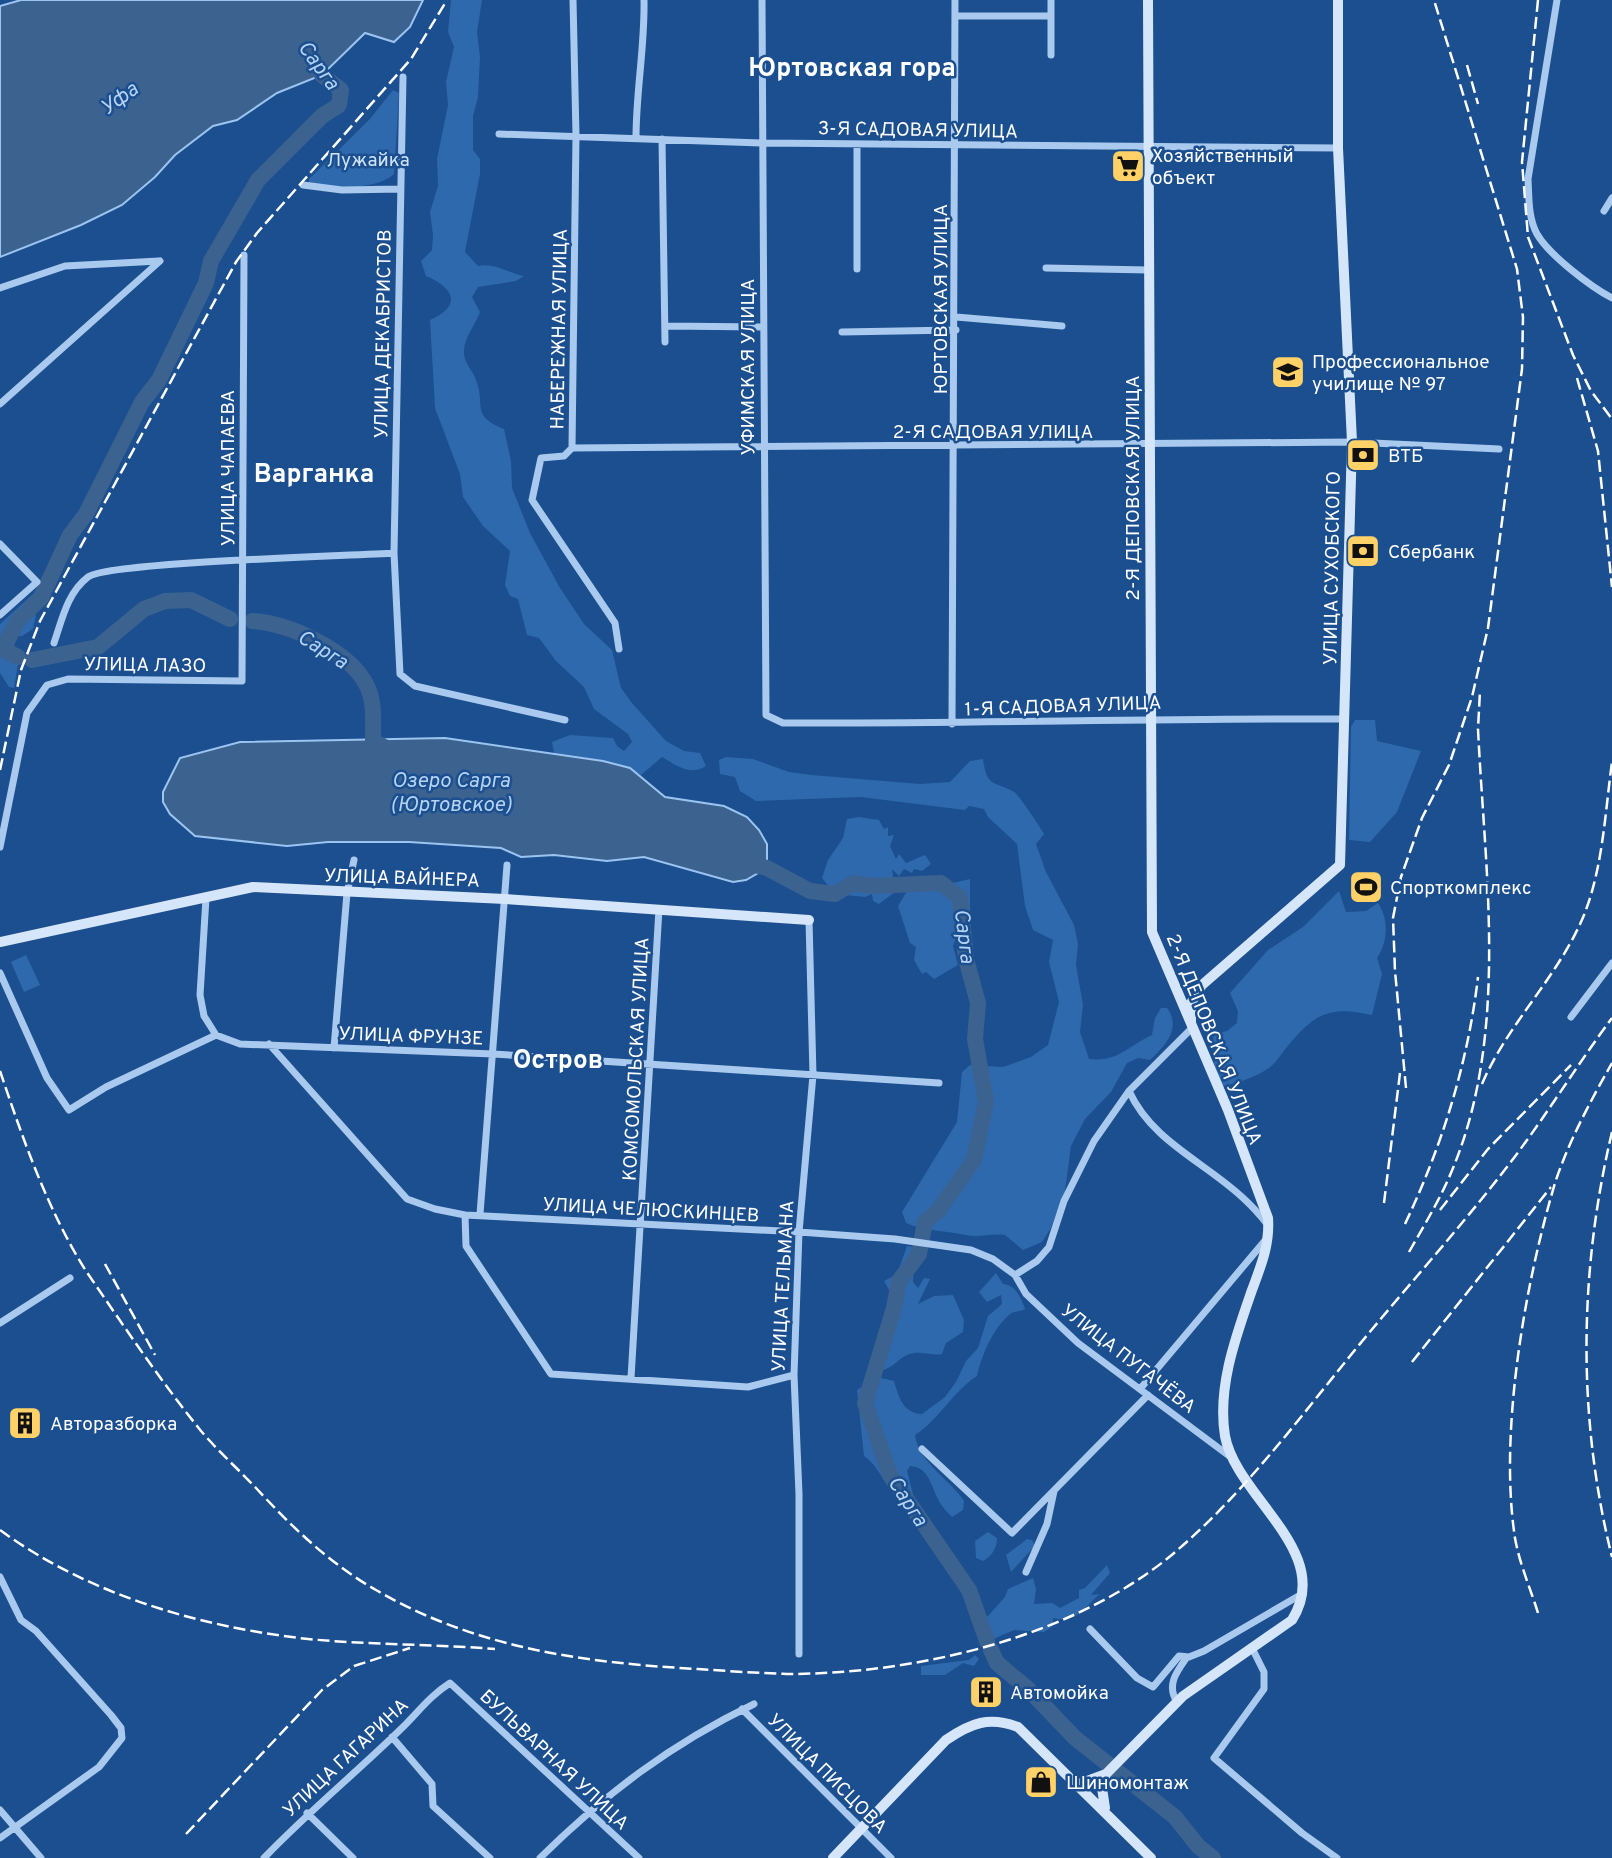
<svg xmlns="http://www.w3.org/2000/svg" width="1612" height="1858" font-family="Overpass,sans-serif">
  <rect width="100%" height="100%" fill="#1b4f8f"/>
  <!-- green -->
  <path fill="#2e69ad" d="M451,0H482L477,32L480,57L478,97L473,116V150L480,159V174L465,252L478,266C493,262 509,273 524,276L516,281L478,287L472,297L480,312C475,326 463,338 464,354C465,364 473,371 476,380C486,406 470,415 504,429L511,461L512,488L530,533L560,588L584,624L612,650L621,688L632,703L666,741L684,751L700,753L706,766C690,776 677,766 662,757L641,775C616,760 583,758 554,753L552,742L570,735L613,738L617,746L624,751L632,742L628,734L594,709L584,687L556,661L539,638L527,635L518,599L510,596L505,585L510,551L483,526L463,497L460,474L435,408L430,320C462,306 455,288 426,276L421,261L432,250L433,235L430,212L438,186L437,159L448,105L446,82L454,47L448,32Z
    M393,90L399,93L394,174C376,191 331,188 309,184V179L370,119Z
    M46,569H55L57,574L49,580L45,595L30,606L36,616L33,629L22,636H13L8,649L5,645L6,634L0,637L4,659L18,664L14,688L9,687L0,673V624L34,593Z
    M1355,720H1375L1377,741L1421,751L1397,812L1370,842L1349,840L1351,727Z
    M726,757L753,759L789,772L811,775L920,784L950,782L970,761L983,759C987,789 994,780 1014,792C1019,795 1041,828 1044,834L1036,844L1046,872L1074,925L1078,944L1076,965L1083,1005L1080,1032L1089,1059C1119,1062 1126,1047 1152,1035L1155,1018L1161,1008H1167C1182,1028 1165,1046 1150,1060L1138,1058L1127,1063L1111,1092L1085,1119L1071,1146L1065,1191L1051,1228L1042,1242L1023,1250L1005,1235C992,1233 978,1238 966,1235C947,1231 924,1231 906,1223L902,1212L957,1122L962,1072L970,1065L1003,1067L1031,1057L1048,1045L1059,1002L1049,962L1053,940L1033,930L1025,906L1017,844L988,817L984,809L969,806L965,810L861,797L756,801L740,791L735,777L720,774L719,760Z
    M859,817L879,820L884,829L888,827V836L894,835L890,846L896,859L899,854L906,863L925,855L931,864L922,871L914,869L912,873L904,869L899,876L892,869L895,892L879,904L873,901L872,894L865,897L835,894L822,878L828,860L843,838L847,819Z
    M917,877L929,878L930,887L948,889L953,883L970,879V913L960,918L957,907L953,905L956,938L953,946L958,965L934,979L926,972L922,974L914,960L916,947L910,943L898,906L910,886L916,884Z
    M1339,891L1346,912L1366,911L1378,903C1389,919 1388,942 1377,958L1382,974L1372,1015C1329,1005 1314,1014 1287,1047C1282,1053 1276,1063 1269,1068C1255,1078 1234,1084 1218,1087L1212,1048L1214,1034L1227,1031L1237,1023L1238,1011L1230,993L1268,950L1303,927Z
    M26,955L40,985L24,992L11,962Z
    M907,1246L915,1247L919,1254L914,1261L913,1282L918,1288L924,1278L930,1279L918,1304L934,1296L953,1295L964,1320L963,1332L946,1343L942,1354C933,1356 924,1352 914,1353C896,1356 897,1370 873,1372C868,1353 876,1349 885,1334V1320L888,1314L896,1312L897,1304L884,1281L897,1274Z
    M996,1273L1003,1284C1016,1285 1021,1298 1025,1309C1020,1312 1013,1311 1009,1315C993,1329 982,1354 977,1376C952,1392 940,1419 915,1435C919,1463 949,1478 964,1501L963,1510L952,1517C947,1512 941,1506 938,1499C931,1486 929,1467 910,1466L907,1471L914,1498L907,1503C884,1492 883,1469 864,1456L857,1390L877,1377L894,1381C899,1398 903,1413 922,1414L945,1397L956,1382L966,1361L978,1348L988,1316L1002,1304L1001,1295L987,1302L979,1292Z
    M988,1532L997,1538C997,1548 992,1556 983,1561L976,1558L975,1541Z
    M1027,1539L1032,1540L1035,1546L1011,1572L1006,1555Z
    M1107,1565L1110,1573L1091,1595L1100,1594C1084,1607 1077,1624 1053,1618V1626L1044,1632L1014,1630L989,1641L985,1639L979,1626L1005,1597L1008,1589L1033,1578L1036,1589L1034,1604L1052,1603L1060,1608L1079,1598V1590L1085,1588Z
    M975,1655L979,1659L974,1666L963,1663L945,1675H921V1666L969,1660Z"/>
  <!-- water -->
  <path fill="#3c6290" stroke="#9cc4f0" stroke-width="2" d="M21,0H423L410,27L394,42L365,33L322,75L277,93L237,120L213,126L175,155L155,177L122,205L81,225L0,257V6Z
    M445,738L603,761L630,768L665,797L724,806L747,817L759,830L767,844V868L746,880L733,882L644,857L607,861L554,855L521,857L501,848L409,842H328L287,846L195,836L170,814L163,802V792L180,758L240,742Z"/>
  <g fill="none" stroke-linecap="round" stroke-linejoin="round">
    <!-- river -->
    <path stroke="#3c6290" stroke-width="16" d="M252,621C289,623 350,651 367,686C375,702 373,723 373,741L392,751
      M18,657L6,651L7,641L19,619L41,598L70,535L86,514L142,402L159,380L206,283L211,261L258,180L322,116L339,105L341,90L322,75L311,58
      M32,660L98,647L144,609L165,601L191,600L230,619
      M747,863L767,868L810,891L835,894L853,883L871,886L941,883L960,898L966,959L978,1003L975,1039L986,1102L974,1160L938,1211L925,1222L919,1254L899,1281L894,1308L865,1403L890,1475L969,1590L987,1641
      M991,1650L997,1663L1028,1689L1075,1738L1175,1817L1198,1846L1213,1858"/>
    <!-- street -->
    <path stroke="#a9c9ee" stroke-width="7" d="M573,0L576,135L572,448L564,456L541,458L532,500L615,623L619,649
      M762,0L766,715L783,723C970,724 1157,718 1345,719
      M1557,0L1528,179C1529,197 1528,218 1537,234C1549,255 1591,287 1612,298
      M955,16H1051
      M1051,55V0
      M403,77L394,553L400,674L415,686L565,720
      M499,134L761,143L1338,148
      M636,138C636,91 645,46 644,0
      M662,139L665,342
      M857,144V269
      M303,185L342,190L400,189
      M1604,211L1612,198
      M1046,268L1148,270
      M0,288L65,266L159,261
      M956,317L1062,326
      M666,326L762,327
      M842,332L956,330
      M0,404L160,261
      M572,448L1352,442L1499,449
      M0,544L37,582L0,615
      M54,643C62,620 67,593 88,577C108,562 351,556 394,553
      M952,724L955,0
      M0,847L27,713L47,685L68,679L242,681L244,255
      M206,898L200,995L204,1016L216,1035
      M0,973L47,1078L69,1110L106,1087L216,1035L240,1044L493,1054L939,1083
      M1571,1017L1612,963
      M269,1044L407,1199L435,1209L465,1215L799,1232L895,1239L971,1250L993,1259L1015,1275L1026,1294L1078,1343L1232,1458
      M334,1048L347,893L354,860
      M1129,1091C1152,1141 1203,1161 1242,1197C1251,1205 1260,1215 1268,1225
      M480,1214L507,865
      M465,1215L466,1246L551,1374L748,1387L794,1375
      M1015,1275L1037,1261L1049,1247L1064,1201L1094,1141L1129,1091L1191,1029
      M0,1323L70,1278
      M631,1378L659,909
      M1140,1389L1268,1237
      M922,1449L1012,1533L1148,1395
      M1026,1572L1047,1524L1054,1491
      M0,1577L21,1620L36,1631L111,1715L121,1728L122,1738L99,1767L0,1838
      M1090,1629L1137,1678L1153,1687L1179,1656L1189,1657L1204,1651L1302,1594
      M1252,1648L1264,1672V1689L1214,1758L1302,1833L1337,1858
      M799,1654V1494L794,1375L799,1232L813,1075L809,920
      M1177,1702C1166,1685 1177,1671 1187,1657
      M742,1709L891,1858
      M392,1737L432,1784L433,1806L490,1858
      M0,1810L41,1858
      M307,1813L353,1858
      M264,1858C308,1812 357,1772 403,1727C419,1711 431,1695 450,1683L639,1858
      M540,1858C605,1794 671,1744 754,1704"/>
    <!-- secondary -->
    <path stroke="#d6e6fa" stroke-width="10" d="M0,942L253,887L505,899L809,920
      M1191,1022V1003L1202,985L1340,865L1352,442L1338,148V0
      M1079,1784L1106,1774L1183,1696L1292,1620C1335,1552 1236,1497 1225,1436C1217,1387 1236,1336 1252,1290C1261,1266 1270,1244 1268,1218L1228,1110L1152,932L1148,0
      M1105,1808L1102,1788L1106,1774
      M833,1858L946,1740C971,1723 989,1716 1018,1727L1151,1858"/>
    <!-- rail -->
    <path stroke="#fff" stroke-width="2.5" stroke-dasharray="12 5" stroke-linecap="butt" d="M1538,0L1522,162L1528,237L1573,355L1591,391L1612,419
      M1467,65L1478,104
      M1577,378L1598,451L1612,587
      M0,770L21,670L40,621L236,262L257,233L411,59L447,0
      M0,1071C23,1139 47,1209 86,1271C123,1325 160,1380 201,1431C218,1451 238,1469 256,1488C291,1526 330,1564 376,1590C475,1648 585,1663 698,1669C727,1671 757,1673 787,1674C914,1674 1067,1639 1168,1558C1236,1502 1291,1429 1346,1361C1400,1294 1458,1231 1510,1163C1546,1116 1577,1065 1612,1018
      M1482,1084C1508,1023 1559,976 1584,915C1603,867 1605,813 1612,762
      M1406,1088L1395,971L1393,918L1401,877L1422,818L1449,765L1472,697L1488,628L1522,369L1523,317L1517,269L1434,0
      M1612,1132C1579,1271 1577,1417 1612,1557
      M1384,1203L1400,1073
      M1440,1210L1488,1149L1571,1065
      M1405,1224C1442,1146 1468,1063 1478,977
      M1409,1252C1422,1229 1436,1206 1447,1182C1511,1042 1485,877 1478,729L1480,691
      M105,1264L155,1355
      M1412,1362L1551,1187
      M0,1530C89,1595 200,1627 308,1639C370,1645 433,1644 495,1649
      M1538,1613C1530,1587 1517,1558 1514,1531C1500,1427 1525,1284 1555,1183C1568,1143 1591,1100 1612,1063
      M186,1834L322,1690L354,1666L410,1648"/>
  </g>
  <!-- icons -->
  <defs>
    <g id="supermarket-square" transform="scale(1.75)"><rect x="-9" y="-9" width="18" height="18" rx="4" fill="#ffd166" stroke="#1b4f8f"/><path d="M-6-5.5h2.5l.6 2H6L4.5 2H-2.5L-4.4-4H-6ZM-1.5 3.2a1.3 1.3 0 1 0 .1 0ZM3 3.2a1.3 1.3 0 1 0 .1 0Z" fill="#111"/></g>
    <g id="university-square" transform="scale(1.75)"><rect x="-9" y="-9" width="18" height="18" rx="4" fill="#ffd166" stroke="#1b4f8f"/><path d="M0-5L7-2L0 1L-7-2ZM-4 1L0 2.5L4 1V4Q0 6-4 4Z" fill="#111"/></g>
    <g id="bank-square" transform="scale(1.75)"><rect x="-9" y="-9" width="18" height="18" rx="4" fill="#ffd166" stroke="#1b4f8f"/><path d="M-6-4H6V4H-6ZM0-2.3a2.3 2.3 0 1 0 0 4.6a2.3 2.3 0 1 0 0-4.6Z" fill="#111"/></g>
    <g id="stadium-square" transform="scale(1.75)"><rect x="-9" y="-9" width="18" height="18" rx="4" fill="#ffd166" stroke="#1b4f8f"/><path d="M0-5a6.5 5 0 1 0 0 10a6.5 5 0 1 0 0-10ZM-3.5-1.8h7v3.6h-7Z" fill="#111"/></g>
    <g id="building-square" transform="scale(1.75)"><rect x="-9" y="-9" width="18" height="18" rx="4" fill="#ffd166" stroke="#1b4f8f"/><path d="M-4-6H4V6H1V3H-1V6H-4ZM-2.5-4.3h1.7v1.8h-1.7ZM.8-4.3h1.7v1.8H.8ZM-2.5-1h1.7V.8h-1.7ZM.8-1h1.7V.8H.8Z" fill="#111"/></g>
    <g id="shop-square" transform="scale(1.75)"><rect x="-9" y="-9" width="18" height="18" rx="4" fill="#ffd166" stroke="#1b4f8f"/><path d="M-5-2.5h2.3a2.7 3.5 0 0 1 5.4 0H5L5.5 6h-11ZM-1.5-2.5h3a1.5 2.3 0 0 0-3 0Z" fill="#111"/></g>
  </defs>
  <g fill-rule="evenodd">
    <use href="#supermarket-square" x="1128" y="166"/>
    <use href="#university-square" x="1288" y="372"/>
    <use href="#bank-square" x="1363" y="455"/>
    <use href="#bank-square" x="1363" y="551"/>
    <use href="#stadium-square" x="1366" y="887"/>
    <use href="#building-square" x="25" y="1423"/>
    <use href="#building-square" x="986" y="1692"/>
    <use href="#shop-square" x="1041" y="1782"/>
  </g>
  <g text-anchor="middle" stroke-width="5" stroke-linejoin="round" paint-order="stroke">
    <!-- street labels -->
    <g font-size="19" fill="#fff" stroke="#1b4f8f">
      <text transform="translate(918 129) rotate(1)" y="7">3-Я САДОВАЯ УЛИЦА</text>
      <text transform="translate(940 299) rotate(-90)" y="7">ЮРТОВСКАЯ УЛИЦА</text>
      <text transform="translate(558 329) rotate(-89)" y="7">НАБЕРЕЖНАЯ УЛИЦА</text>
      <text transform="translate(382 334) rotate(-89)" y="7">УЛИЦА ДЕКАБРИСТОВ</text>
      <text transform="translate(747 367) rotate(-90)" y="7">УФИМСКАЯ УЛИЦА</text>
      <text x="993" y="438">2-Я САДОВАЯ УЛИЦА</text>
      <text transform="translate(227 468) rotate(-90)" y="7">УЛИЦА ЧАПАЕВА</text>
      <text transform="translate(1132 488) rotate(-90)" y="7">2-Я ДЕПОВСКАЯ УЛИЦА</text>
      <text transform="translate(1331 568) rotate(-89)" y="7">УЛИЦА СУХОБСКОГО</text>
      <text transform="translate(145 664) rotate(1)" y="7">УЛИЦА ЛАЗО</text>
      <text transform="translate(1063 705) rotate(-2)" y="7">1-Я САДОВАЯ УЛИЦА</text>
      <text transform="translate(402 877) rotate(2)" y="7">УЛИЦА ВАЙНЕРА</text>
      <text transform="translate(411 1035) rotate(2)" y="7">УЛИЦА ФРУНЗЕ</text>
      <text transform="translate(1215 1039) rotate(68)" y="7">2-Я ДЕПОВСКАЯ УЛИЦА</text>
      <text transform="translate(635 1059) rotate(-87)" y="7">КОМСОМОЛЬСКАЯ УЛИЦА</text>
      <text transform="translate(651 1209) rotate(3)" y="7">УЛИЦА ЧЕЛЮСКИНЦЕВ</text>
      <text transform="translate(782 1286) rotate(-87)" y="7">УЛИЦА ТЕЛЬМАНА</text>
      <text transform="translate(1129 1358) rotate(38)" y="7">УЛИЦА ПУГАЧЁВА</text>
      <text transform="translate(345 1757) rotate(-43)" y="7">УЛИЦА ГАГАРИНА</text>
      <text transform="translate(555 1759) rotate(43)" y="7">БУЛЬВАРНАЯ УЛИЦА</text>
      <text transform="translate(828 1773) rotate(45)" y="7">УЛИЦА ПИСЦОВА</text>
    </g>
    <!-- poi labels -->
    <g font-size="19" fill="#fff" stroke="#1b4f8f" text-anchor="start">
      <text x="1152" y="162">Хозяйственный<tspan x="1152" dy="22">объект</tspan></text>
      <text x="1312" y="368">Профессиональное<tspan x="1312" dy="22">училище № 97</tspan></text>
      <text x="1388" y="462">ВТБ</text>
      <text x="1388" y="558">Сбербанк</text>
      <text x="1390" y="894">Спорткомплекс</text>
      <text x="50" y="1430">Авторазборка</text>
      <text x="1010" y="1699">Автомойка</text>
      <text x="1066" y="1789">Шиномонтаж</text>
    </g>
    <!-- park labels -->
    <g font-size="19" fill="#cfe3fa" stroke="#1b4f8f">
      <text x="368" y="166">Лужайка</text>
    </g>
    <!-- water labels -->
    <g font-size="21" font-style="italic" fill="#b5d3f5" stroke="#1b4f8f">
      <text transform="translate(319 65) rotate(54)" y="7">Сарга</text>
      <text transform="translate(119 98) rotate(-36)" y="7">Уфа</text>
      <text transform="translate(323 649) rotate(32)" y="7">Сарга</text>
      <text x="451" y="787">Озеро Сарга<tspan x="451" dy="24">(Юртовское)</tspan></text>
      <text transform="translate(965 936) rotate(83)" y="7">Сарга</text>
      <text transform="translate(908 1501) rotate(57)" y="7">Сарга</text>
    </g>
    <!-- district labels -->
    <g font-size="26" font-weight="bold" fill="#fff" stroke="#1b4f8f">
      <text x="852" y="76">Юртовская гора</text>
      <text x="314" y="482">Варганка</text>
      <text x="558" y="1068">Остров</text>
    </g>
  </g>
</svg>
